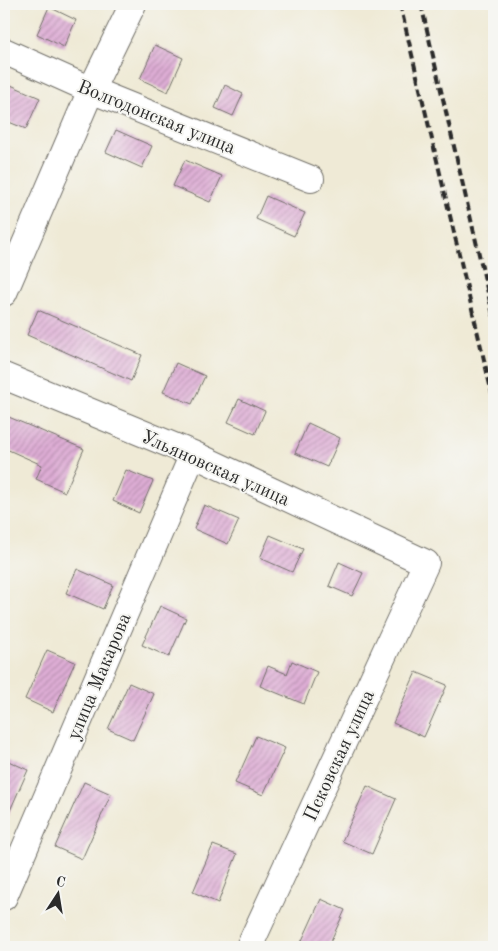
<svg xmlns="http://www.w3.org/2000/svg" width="498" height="951" font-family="'Old Standard TT',serif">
  <defs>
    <pattern id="building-hatch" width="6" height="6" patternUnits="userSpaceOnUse" patternTransform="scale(1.25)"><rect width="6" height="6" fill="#deadd5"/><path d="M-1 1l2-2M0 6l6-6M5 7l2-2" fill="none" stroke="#b48dad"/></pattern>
  </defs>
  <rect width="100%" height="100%" fill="#f6f6f2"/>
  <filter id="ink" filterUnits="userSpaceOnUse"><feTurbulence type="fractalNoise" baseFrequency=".02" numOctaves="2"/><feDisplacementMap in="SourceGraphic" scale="10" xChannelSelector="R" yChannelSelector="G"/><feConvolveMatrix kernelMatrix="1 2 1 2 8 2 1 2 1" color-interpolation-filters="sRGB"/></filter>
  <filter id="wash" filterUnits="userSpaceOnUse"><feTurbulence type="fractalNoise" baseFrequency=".0096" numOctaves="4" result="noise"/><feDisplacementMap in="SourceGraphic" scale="20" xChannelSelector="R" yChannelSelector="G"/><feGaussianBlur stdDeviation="1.12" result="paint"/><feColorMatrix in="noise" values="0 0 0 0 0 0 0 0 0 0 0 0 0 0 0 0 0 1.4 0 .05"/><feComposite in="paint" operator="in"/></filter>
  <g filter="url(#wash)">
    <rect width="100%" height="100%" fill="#efead6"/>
    <g id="blocks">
      <!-- building -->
      <path fill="url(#building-hatch)" d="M49,7L76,20L64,47L37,34Z
        M155,45L183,58L168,92L140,79Z
        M4,82L40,98L26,129L4,120Z
        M225,85L243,94L233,116L215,108Z
        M116,130L152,146L142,168L106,152Z
        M185,160L222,176L210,202L173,186Z
        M266,196L305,213L294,236L256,219Z
        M38,310L142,355L131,381L27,335Z
        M176,363L205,376L192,404L163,392Z
        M239,399L265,411L255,434L228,422Z
        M4,415L84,449L65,492L36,479L42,465L4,448Z
        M308,423L340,438L327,467L295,453Z
        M126,470L153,481L139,513L113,501Z
        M204,505L239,520L228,544L194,529Z
        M270,535L303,549L292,572L260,558Z
        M339,562L363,573L352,596L329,586Z
        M77,569L113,585L103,609L66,593Z
        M160,606L186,618L169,657L142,645Z
        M47,650L75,662L53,712L25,699Z
        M292,661L317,672L304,704L260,686L268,666L287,674Z
        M416,672L447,685L424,737L393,723Z
        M129,683L154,694L133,740L108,729Z
        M256,736L285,748L263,795L235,783Z
        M4,759L28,770L4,824Z
        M84,782L111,794L82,859L55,847Z
        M367,786L396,799L372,854L342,841Z
        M213,845L237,854L218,903L193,892Z
        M321,899L345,910L328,947H299Z"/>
    </g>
  </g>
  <g filter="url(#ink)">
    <use href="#blocks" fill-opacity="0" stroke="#706e67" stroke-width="1"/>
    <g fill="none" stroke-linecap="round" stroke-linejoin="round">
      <!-- minor casing -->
      <g stroke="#706e67" stroke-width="28">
        <path id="minor" d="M4,51L91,90L311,179
          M4,293L91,90L133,4
          M4,376L193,454L426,563L249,947
          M4,897L193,454"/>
      </g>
      <!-- minor -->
      <use href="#minor" stroke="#fff" stroke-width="26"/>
      <!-- rail -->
      <path stroke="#2b2b2b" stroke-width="4" stroke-dasharray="8 4" stroke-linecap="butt" d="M400,4L494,402
        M421,4L494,319"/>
    </g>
  </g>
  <g text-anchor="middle" stroke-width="4" stroke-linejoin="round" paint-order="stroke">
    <!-- street labels -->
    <g font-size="19" fill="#2b2b2b" stroke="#f6f6f2">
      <text transform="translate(157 116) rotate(22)" y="7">Волгодонская улица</text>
      <text transform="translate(216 467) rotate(24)" y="7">Ульяновская улица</text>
      <text transform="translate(98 676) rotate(-67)" y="7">улица Макарова</text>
      <text transform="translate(338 755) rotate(-65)" y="7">Псковская улица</text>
    </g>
  </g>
  <!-- margin -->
  <rect width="498" height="951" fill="none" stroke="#f6f6f2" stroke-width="20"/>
  <!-- north arrow -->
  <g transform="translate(58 894) rotate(12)" stroke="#f6f6f2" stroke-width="4" paint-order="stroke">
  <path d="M0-4L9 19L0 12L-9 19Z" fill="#2b2b2b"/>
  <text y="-8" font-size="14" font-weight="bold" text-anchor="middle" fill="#2b2b2b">С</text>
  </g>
</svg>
